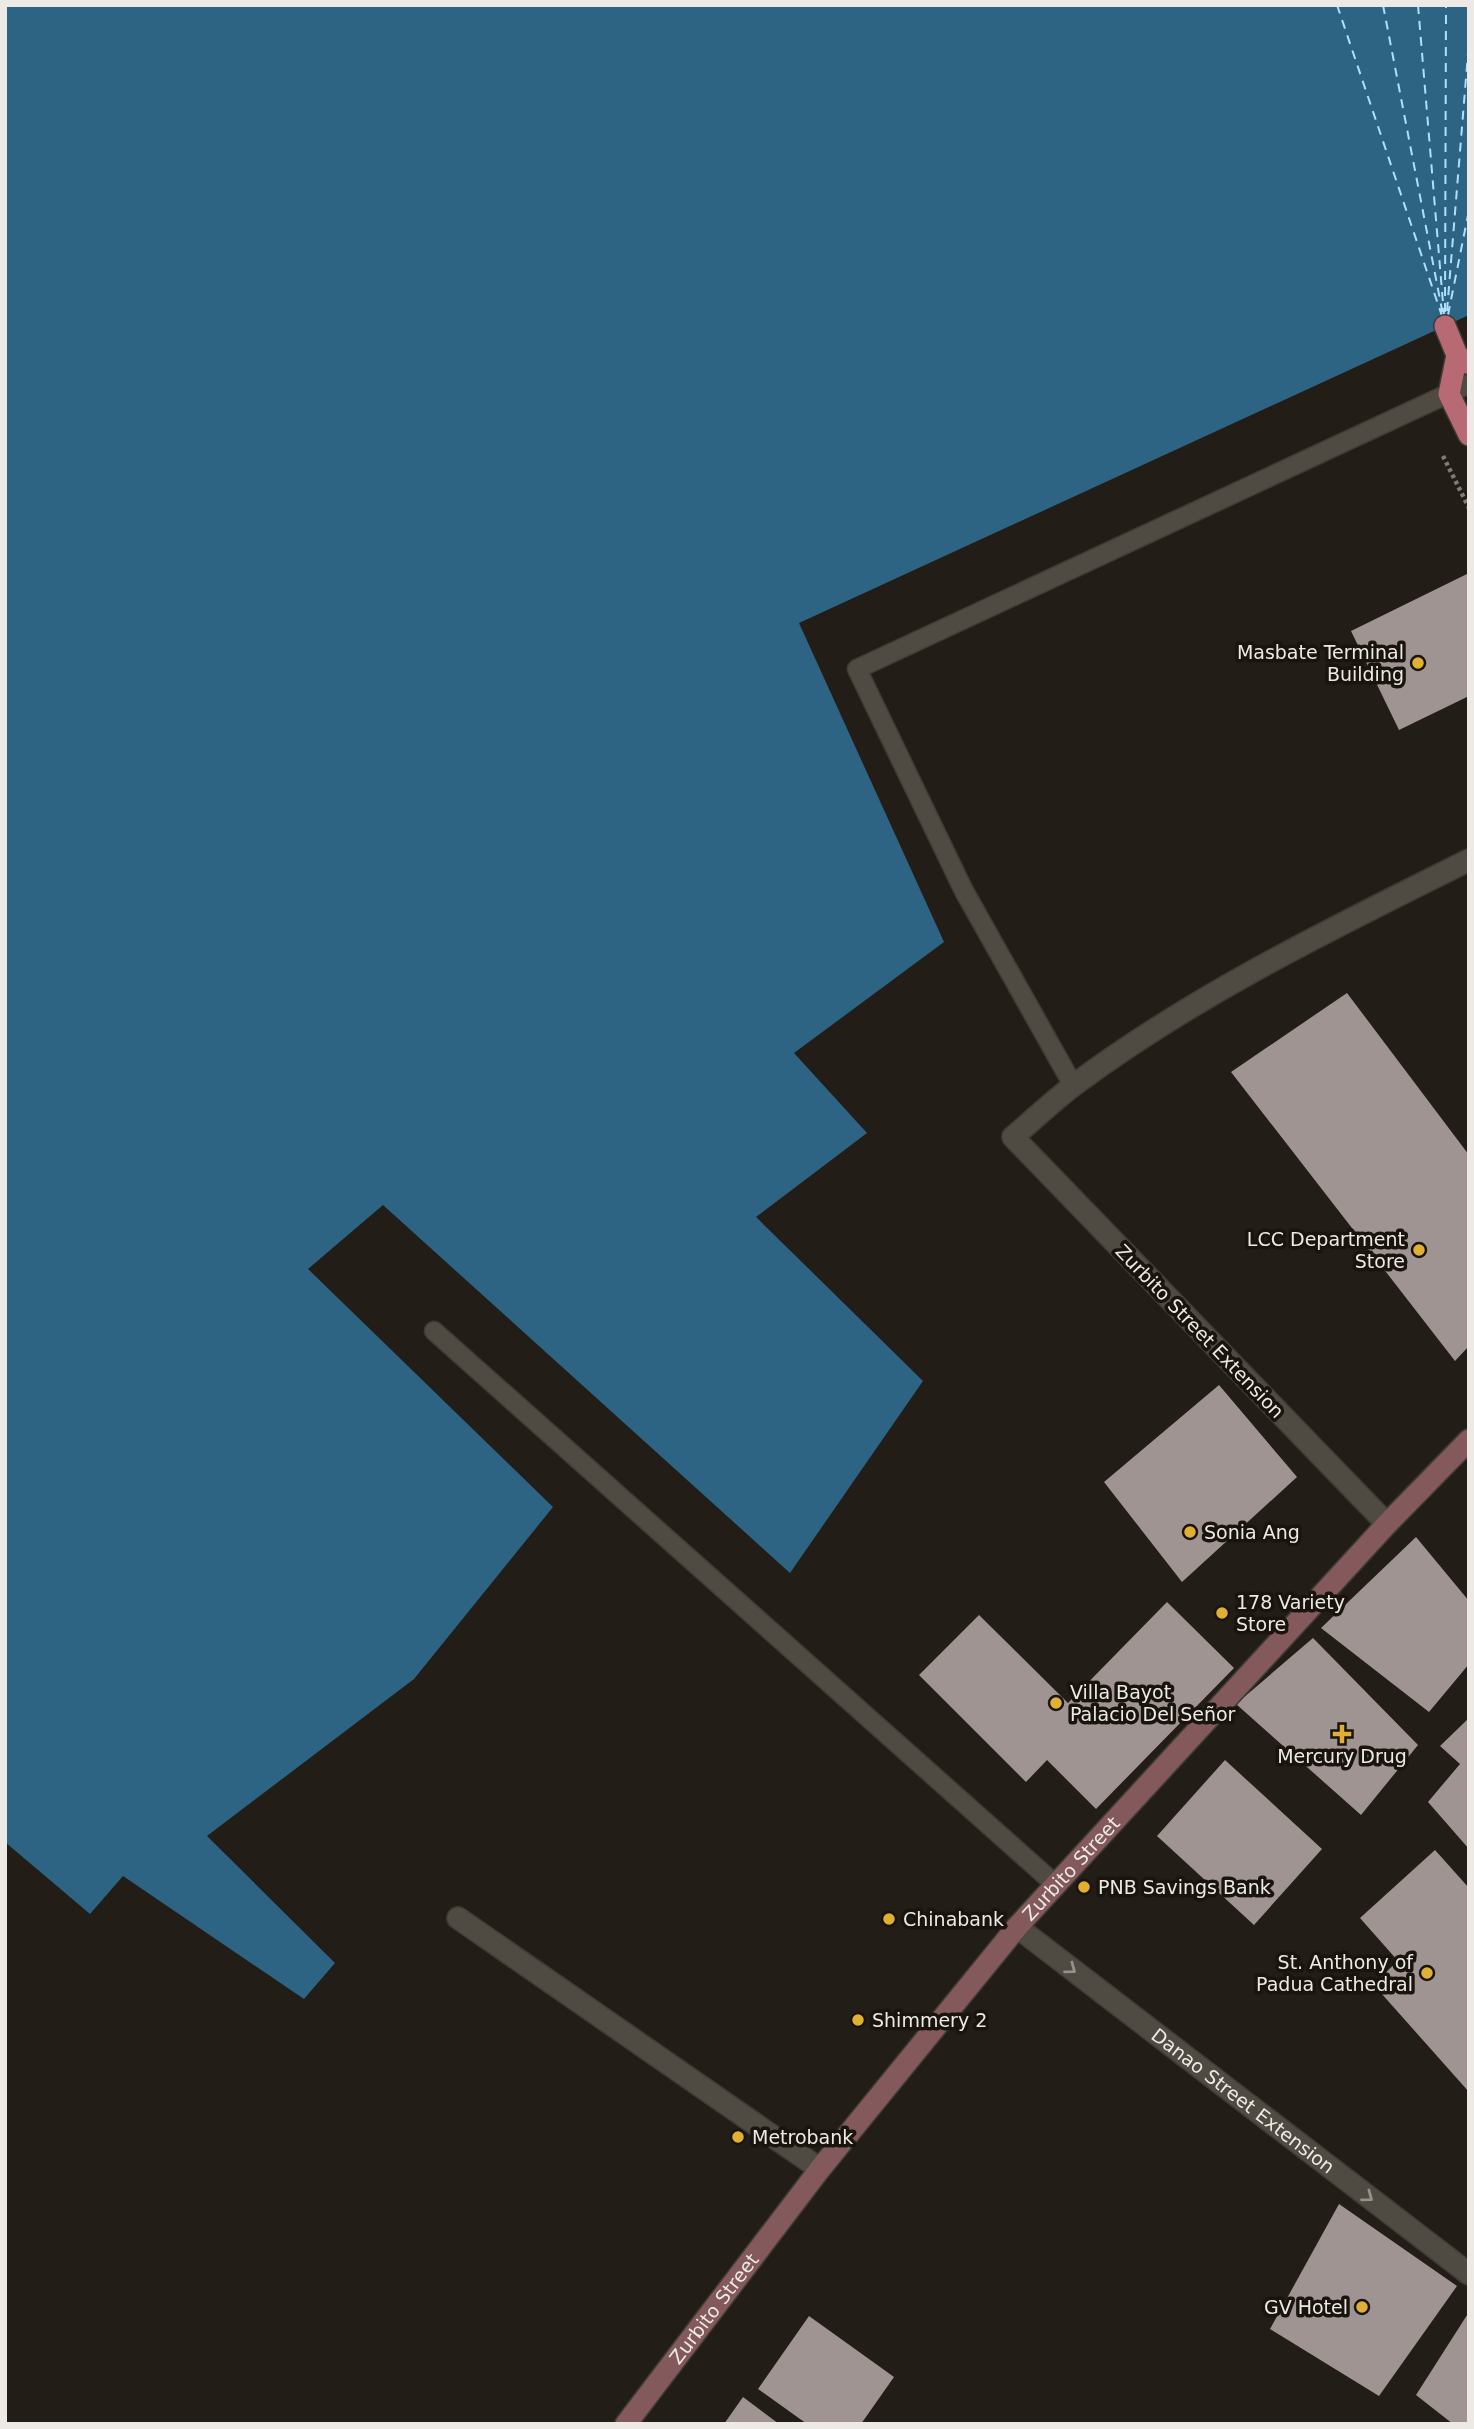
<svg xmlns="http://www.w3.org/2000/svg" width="1474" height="2429" font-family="'DejaVu Sans',sans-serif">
  <rect width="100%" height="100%" fill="#221d17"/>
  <!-- water -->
  <path fill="#2d6484" d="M5,5H1469V315L799,623L944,942L794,1053L867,1133L756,1217L923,1381L790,1573L383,1205L308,1269L553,1507L414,1679L207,1836L335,1963L304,1999L123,1876L90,1914L5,1842Z"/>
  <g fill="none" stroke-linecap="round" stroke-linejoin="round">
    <!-- ferry -->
    <path stroke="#b0dffd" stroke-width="2" stroke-dasharray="9 7" stroke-linecap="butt" d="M1337,5L1442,316
      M1383,5L1443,315
      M1418,5L1444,315
      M1447,311L1469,41
      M1445,312L1446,5
      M1448,315L1469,210"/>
  </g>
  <!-- building -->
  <path fill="#a09493" d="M1469,573V696L1399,730L1351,631Z
    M1347,993L1469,1155V1346L1455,1361L1231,1072Z
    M1219,1385L1297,1477L1182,1582L1104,1482Z
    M1416,1537L1469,1601V1664L1429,1712L1321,1628Z
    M1167,1602L1234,1668L1096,1809L1047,1760L1026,1782L919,1675L979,1615L1068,1703Z
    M1313,1638L1418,1745L1361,1815L1236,1704Z
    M1469,1718V1849L1428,1802L1460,1764L1440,1746Z
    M1225,1760L1322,1849L1254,1925L1157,1836Z
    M1435,1850L1469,1888V2092L1373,1984L1398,1961L1360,1918Z
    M1339,2204L1457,2286L1379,2396L1270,2329Z
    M1469,2312V2424H1453L1416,2395Z
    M809,2316L894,2377L861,2424H807L758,2389Z
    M743,2397L779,2424H724Z"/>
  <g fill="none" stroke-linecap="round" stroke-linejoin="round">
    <!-- lane casing -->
    <g stroke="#3e3a35" stroke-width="21">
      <path id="lane" d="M1073,1085L964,891L857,669L1469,384
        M434,1331L1056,1885"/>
    </g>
    <!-- street casing -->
    <g stroke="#3e3a35" stroke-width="24">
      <g id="street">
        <path d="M1387,1524L1013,1137C1033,1120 1053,1101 1074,1085C1196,994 1333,928 1469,860"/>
        <path d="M458,1918L820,2169"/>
        <path id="s1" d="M1017,1927L1469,2274"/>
      </g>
    </g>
    <!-- secondary casing -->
    <g stroke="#3e3a35" stroke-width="24">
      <g id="secondary">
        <path id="s2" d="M626,2424L820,2169L1017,1927L1387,1524L1469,1440"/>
      </g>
    </g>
    <!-- primary casing -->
    <g stroke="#3e3a35" stroke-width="24">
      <path id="primary" d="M1445,326L1457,355L1467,363
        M1457,355L1449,394L1469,435"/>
    </g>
    <!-- path -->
    <path stroke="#7f7b75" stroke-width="4.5" stroke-dasharray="3.5 3.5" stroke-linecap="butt" d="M1443,456L1469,508"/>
    <!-- lane -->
    <use href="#lane" stroke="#4f4a42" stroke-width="18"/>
    <!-- street -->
    <use href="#street" stroke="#4f4a42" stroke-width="21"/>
    <!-- secondary -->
    <use href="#secondary" stroke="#83595b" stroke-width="21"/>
    <!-- primary -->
    <use href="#primary" stroke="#b76974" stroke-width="21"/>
  </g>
  <!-- one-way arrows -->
  <defs><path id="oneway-chevron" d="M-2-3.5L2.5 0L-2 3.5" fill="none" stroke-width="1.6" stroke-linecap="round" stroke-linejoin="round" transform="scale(1.75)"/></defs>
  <g stroke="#96928b">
    <use href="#oneway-chevron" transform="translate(1071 1969) rotate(37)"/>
    <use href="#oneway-chevron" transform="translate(1368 2197) rotate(37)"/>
  </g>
  <!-- markers -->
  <g fill="#e1af34" stroke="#19140e" stroke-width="2.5">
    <circle cx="1418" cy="663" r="7"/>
    <circle cx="1419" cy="1250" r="7"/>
    <circle cx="1190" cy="1532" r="7"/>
    <circle cx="1222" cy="1613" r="7"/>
    <circle cx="1056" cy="1703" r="7"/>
    <path d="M1338.5 1723.5h7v7h7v7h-7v7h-7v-7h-7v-7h7z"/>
    <circle cx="1084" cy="1887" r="7"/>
    <circle cx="889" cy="1919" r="7"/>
    <circle cx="1427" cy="1973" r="7"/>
    <circle cx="858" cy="2020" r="7"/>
    <circle cx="738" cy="2137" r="7"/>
    <circle cx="1362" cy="2307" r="7"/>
  </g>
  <g text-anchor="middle" stroke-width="7" stroke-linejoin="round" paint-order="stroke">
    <!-- poi labels -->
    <g font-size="19" fill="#edeae5" stroke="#19140e" text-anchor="start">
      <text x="1404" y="659" text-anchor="end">Masbate Terminal<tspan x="1404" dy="22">Building</tspan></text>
      <text x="1405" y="1246" text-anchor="end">LCC Department<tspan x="1405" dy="22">Store</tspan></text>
      <text x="1204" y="1539">Sonia Ang</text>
      <text x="1236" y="1609">178 Variety<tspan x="1236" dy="22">Store</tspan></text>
      <text x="1070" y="1699">Villa Bayot<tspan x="1070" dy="22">Palacio Del Señor</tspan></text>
      <text x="1342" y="1763" text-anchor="middle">Mercury Drug</text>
      <text x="1098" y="1894">PNB Savings Bank</text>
      <text x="903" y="1926">Chinabank</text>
      <text x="1413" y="1969" text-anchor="end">St. Anthony of<tspan x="1413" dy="22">Padua Cathedral</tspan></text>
      <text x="872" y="2027">Shimmery 2</text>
      <text x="752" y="2144">Metrobank</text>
      <text x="1348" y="2314" text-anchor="end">GV Hotel</text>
    </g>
    <!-- street labels -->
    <g font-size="19" fill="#edeae5" stroke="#19140e">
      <text transform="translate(1200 1331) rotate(46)" y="7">Zurbito Street Extension</text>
      <text dy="7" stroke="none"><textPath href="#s2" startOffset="712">Zurbito Street</textPath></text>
      <text dy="7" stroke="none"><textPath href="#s1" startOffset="285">Danao Street Extension</textPath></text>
      <text dy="7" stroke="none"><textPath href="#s2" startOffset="145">Zurbito Street</textPath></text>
    </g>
  </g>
  <!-- border -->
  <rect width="1474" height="2429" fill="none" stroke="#edeae5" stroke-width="14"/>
</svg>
